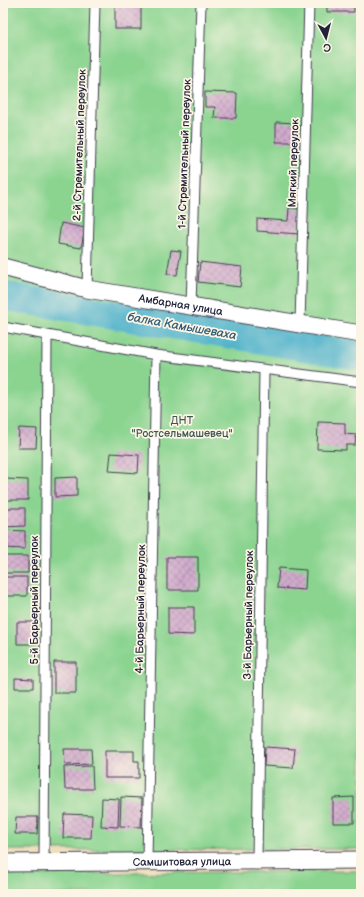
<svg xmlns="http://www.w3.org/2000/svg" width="364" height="897" font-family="'Balsamiq Sans',sans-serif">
  <defs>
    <pattern id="building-cross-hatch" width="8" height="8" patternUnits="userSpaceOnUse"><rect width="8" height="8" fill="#d1abcd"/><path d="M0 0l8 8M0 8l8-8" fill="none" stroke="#a98ba8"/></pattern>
  </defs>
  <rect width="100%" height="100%" fill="#fcf5e5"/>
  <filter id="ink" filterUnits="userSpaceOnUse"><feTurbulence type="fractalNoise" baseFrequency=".025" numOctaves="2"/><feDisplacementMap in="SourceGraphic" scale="8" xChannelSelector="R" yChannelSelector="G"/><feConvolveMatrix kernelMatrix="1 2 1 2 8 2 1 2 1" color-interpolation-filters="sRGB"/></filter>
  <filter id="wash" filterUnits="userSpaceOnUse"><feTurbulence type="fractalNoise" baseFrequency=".012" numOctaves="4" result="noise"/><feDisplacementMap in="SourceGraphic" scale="16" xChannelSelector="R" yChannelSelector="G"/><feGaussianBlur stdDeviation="0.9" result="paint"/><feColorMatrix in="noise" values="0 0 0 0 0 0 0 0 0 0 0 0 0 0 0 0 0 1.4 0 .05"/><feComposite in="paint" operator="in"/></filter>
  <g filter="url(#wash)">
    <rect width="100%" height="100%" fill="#eee0bf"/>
    <!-- garden -->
    <path fill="#8ad490" stroke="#567b66" d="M3,3H361V849L3,850Z
      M361,871V894H3V874Z"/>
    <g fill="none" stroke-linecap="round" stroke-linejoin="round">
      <!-- river -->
      <path stroke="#4cb1cb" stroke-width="29" d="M3,296L361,356"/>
    </g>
    <g id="blocks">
      <!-- building -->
      <path fill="url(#building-cross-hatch)" d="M115,3H141V29H115Z
        M327,3H354V12H327Z
        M205,92L237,93L236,118H214L215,107H205Z
        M276,122L297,123L296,142H276Z
        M289,208L301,209L299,234L257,231V219L288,221Z
        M61,223L85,228L81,248L58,244Z
        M171,250L181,251L177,275L167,274Z
        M200,262L242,267L240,287L198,282Z
        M318,422L345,423V434L356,435L355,445H346V450L317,449Z
        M19,428L37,429L36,448H18Z
        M111,453L139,455L138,473L109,471Z
        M77,477V496L55,497V478Z
        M6,479L28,480V500H6Z
        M3,508H25V526L3,527Z
        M3,530L25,531V549L3,548Z
        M3,556H28V573H3Z
        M167,557H198V590H167Z
        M279,568L306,570L305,590L277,588Z
        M3,577H27V596H3Z
        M168,607H194V635L168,634Z
        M17,622H36V644H17Z
        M54,662H76V693H54Z
        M15,678L33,679V688H15Z
        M265,747L295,749L293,768L264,766Z
        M64,749H91L92,764L65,765Z
        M105,751H134V761H139V778H105Z
        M92,766L93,789H65L64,767Z
        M121,797L142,798L141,827L120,826Z
        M354,797V823H333V798Z
        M102,798L119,799L118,827L101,826Z
        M64,814L92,815L91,838H63Z
        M16,817H38L37,834H15Z"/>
    </g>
  </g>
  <g filter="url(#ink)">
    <use href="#blocks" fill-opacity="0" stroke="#413e4f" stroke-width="1"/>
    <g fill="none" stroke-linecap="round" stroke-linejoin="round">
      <!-- lane casing -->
      <g stroke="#413e4f" stroke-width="11">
        <path id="lane" d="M87,289L95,3
          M191,305L201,3
          M300,323L309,3
          M3,327L156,355L361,382
          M257,861L264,370
          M147,862L156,355
          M44,864L47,336"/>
      </g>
      <!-- street casing -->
      <g stroke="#413e4f" stroke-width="19">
        <g id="street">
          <path id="s1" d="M3,267L87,289L361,334"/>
          <path id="s2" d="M3,863L361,860"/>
        </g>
      </g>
      <!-- lane -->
      <use href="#lane" stroke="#fff" stroke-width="9"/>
      <!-- street -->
      <use href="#street" stroke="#fff" stroke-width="17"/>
    </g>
  </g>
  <g text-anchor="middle" stroke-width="3.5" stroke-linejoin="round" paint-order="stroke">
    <!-- street labels -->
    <g font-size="11" fill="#22223b" stroke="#fcf5e5">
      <text transform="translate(79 145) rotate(-88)" y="4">2-й Стремительный переулок</text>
      <text transform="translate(184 154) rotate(-88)" y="4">1-й Стремительный переулок</text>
      <text transform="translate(293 163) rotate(-88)" y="4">Мягкий переулок</text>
      <text dy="4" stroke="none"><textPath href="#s1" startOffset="182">Амбарная улица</textPath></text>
      <text transform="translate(34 600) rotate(-90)" y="4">5-й Барьерный переулок</text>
      <text transform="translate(140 609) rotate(-89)" y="4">4-й Барьерный переулок</text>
      <text transform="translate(248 615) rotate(-89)" y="4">3-й Барьерный переулок</text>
      <text dy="4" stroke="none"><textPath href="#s2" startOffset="179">Самшитовая улица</textPath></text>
    </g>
    <!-- park labels -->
    <g font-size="11" fill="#415754" stroke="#fcf5e5">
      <text x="182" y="424">ДНТ<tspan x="182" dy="13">"Ростсельмашевец"</tspan></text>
    </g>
    <!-- water labels -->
    <g font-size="12" font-style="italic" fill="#335b75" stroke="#fcf5e5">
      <text transform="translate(182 326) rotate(10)" y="4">балка Камышеваха</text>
    </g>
  </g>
  <!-- margin -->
  <rect width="364" height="897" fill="none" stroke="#fcf5e5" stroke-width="16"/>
  <!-- north arrow -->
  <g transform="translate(326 38) rotate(173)" stroke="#fcf5e5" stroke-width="3" paint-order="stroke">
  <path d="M0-3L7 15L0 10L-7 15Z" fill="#22223b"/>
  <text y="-6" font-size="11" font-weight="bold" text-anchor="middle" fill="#22223b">С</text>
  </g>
</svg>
